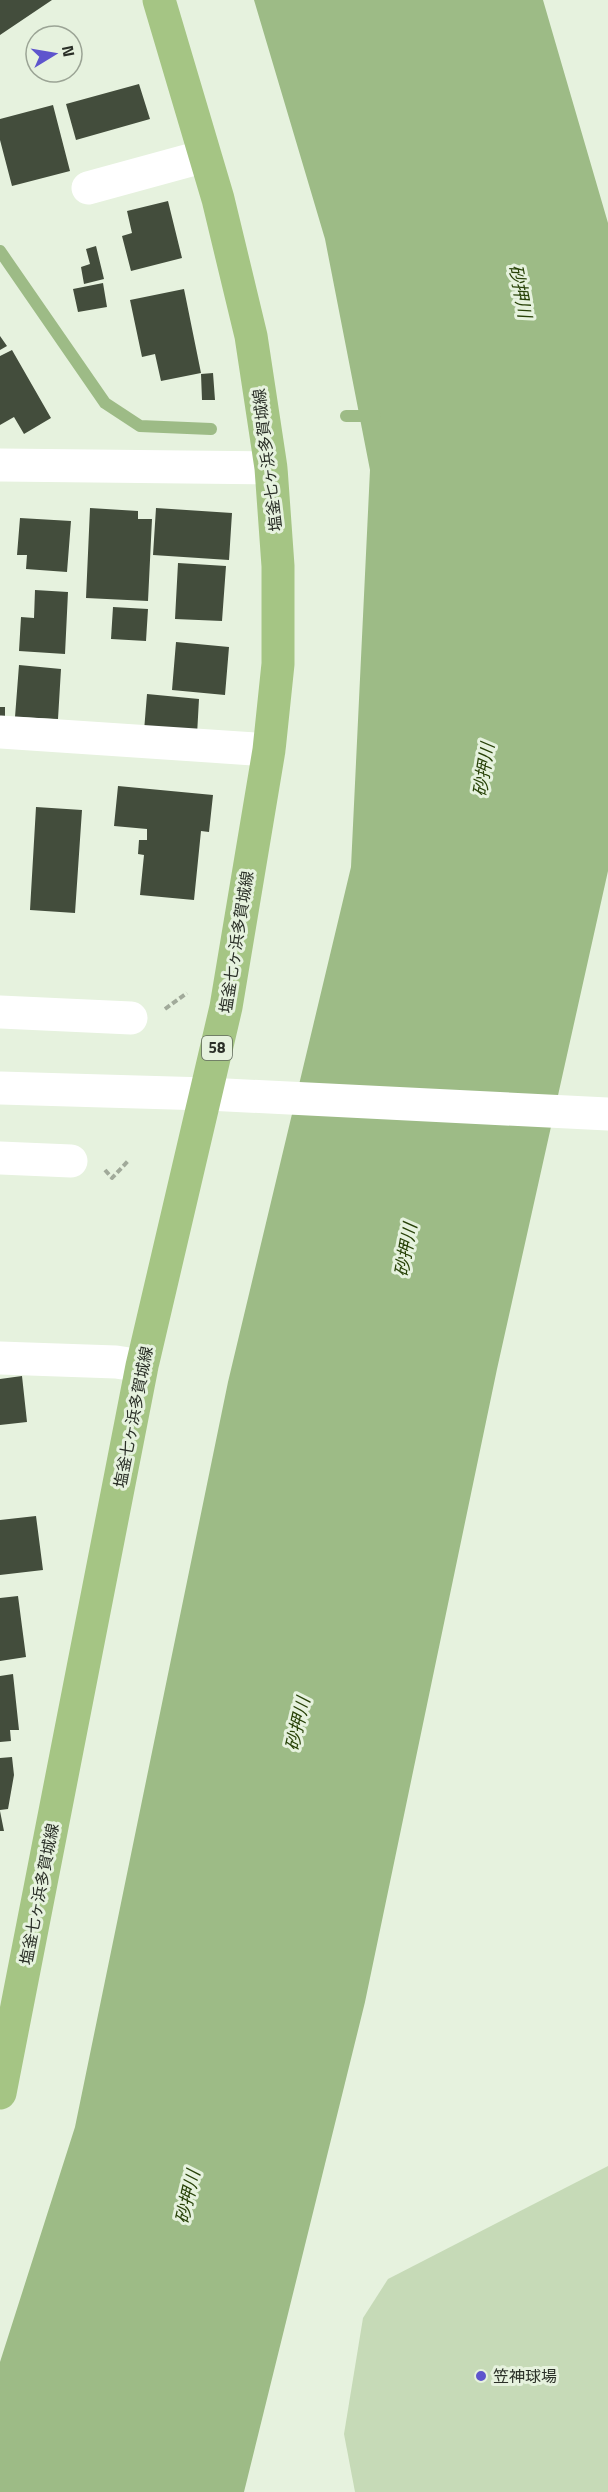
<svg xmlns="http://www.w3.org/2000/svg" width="608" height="2492" font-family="'Titillium Web','Noto Sans JP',sans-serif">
  <rect width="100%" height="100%" fill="#e6f2de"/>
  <!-- green -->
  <path fill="#c6dab7" d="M608,2166V2492H355L344,2434L363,2318L388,2279Z"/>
  <!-- water -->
  <path fill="#9dbb86" d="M254,0H543L608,223V871L497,1369L365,2002L244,2492H0V2362L75,2127L228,1382L351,867L370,470L325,239Z"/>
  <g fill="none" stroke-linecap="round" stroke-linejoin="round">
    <!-- stream -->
    <path stroke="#9dbb86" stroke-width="12" d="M0,251L105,403L140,426L211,429
      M346,416H375"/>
  </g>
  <!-- building -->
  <path fill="#434d3c" d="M0,0H52L0,35Z
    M139,84L150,119L76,140L66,104Z
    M53,105L70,171L12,186L0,140V119Z
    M168,201L182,258L131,271L122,236L132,233L127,211Z
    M96,246L104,279L84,284L81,267L90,264L86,249Z
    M103,283L107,307L78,312L73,289Z
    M184,289L201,373L161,381L155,354L142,357L130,300Z
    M0,336L7,346L0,350Z
    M12,350L51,418L24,434L14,417L0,425V356Z
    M213,373L215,400H202L201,374Z
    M90,508L138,511V519H152L148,601L86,598Z
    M156,508L232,513L229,560L153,555Z
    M20,518L71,521L67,572L26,569L27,555H17Z
    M178,563L226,566L222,621L175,619Z
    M35,590L68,592L65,654L19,651L21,617L34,618Z
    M113,607L148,609L146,641L111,639Z
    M176,642L229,647L225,695L172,690Z
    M19,665L61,669L58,719L15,717Z
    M147,694L199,699L197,735L144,731Z
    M0,707H5V718H0Z
    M118,786L213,795L209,832L201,831L194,900L140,895L144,855L138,854L139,840H147V829L114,826Z
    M36,807L82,810L75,913L30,910Z
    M22,1376L27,1422L0,1425V1379Z
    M36,1516L43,1570L0,1575V1520Z
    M18,1596L26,1657L0,1661V1598Z
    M13,1674L19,1730H10L11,1741L0,1742V1676Z
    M12,1757L14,1775L8,1809L0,1810V1758Z
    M0,1811L4,1831H0Z"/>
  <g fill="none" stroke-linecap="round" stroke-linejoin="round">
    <!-- path -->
    <path stroke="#a1aa9a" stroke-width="4" stroke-dasharray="6 3" stroke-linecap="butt" d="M165,1009L187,993
      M105,1170L112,1178L129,1160"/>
    <!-- minor -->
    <path stroke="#fff" stroke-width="33" d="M88,188L205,156
      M0,465L271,468
      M0,732L269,750
      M0,1012L131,1018
      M0,1088L207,1094L608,1114
      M0,1158L71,1161
      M0,1358L116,1362L142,1366"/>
    <!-- major -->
    <path stroke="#a5c584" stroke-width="33" d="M0,2093L142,1366L226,1007L269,750L278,664V566L271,468L251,336L218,199L159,0"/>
  </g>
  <!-- markers -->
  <circle fill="#5e55cd" stroke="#e6f2de" stroke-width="2" cx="481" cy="2376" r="6"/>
  <g text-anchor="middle" stroke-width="6" stroke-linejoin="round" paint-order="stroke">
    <!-- shield labels -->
    <rect fill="#e6f2de" stroke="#626a5e" stroke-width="1.5" x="202" y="1036" width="30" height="24" rx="4.5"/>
    <g font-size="15" font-weight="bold" fill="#2a2f27">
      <text x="217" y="1053">58</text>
    </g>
    <!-- street labels -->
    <g font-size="16" fill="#2a2f27" stroke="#e6f2de">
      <text transform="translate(267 460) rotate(-97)" y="6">塩釜七ヶ浜多賀城線</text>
      <text transform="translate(236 942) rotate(-81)" y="6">塩釜七ヶ浜多賀城線</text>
      <text transform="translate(133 1417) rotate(-79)" y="6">塩釜七ヶ浜多賀城線</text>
      <text transform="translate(39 1894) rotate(-79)" y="6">塩釜七ヶ浜多賀城線</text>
    </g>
    <!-- poi labels -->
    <g font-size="16" fill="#2a2f27" stroke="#e6f2de" text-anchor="start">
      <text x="493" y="2382">笠神球場</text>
    </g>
    <!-- water labels -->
    <g font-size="18" font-style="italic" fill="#284208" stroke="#e6f2de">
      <text transform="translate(520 291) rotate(79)" y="6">砂押川</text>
      <text transform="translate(484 770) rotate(-81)" y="6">砂押川</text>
      <text transform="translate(406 1250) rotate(-80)" y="6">砂押川</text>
      <text transform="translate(298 1724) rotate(-77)" y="6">砂押川</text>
      <text transform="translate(188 2197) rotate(-77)" y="6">砂押川</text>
    </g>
  </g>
  <!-- north arrow -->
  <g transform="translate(54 54) rotate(79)"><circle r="28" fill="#e6f2de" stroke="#9ba495" stroke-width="1.5"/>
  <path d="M0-4.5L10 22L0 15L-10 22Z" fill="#5e55cd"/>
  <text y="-9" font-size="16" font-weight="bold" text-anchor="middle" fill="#2a2f27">N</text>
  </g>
</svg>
